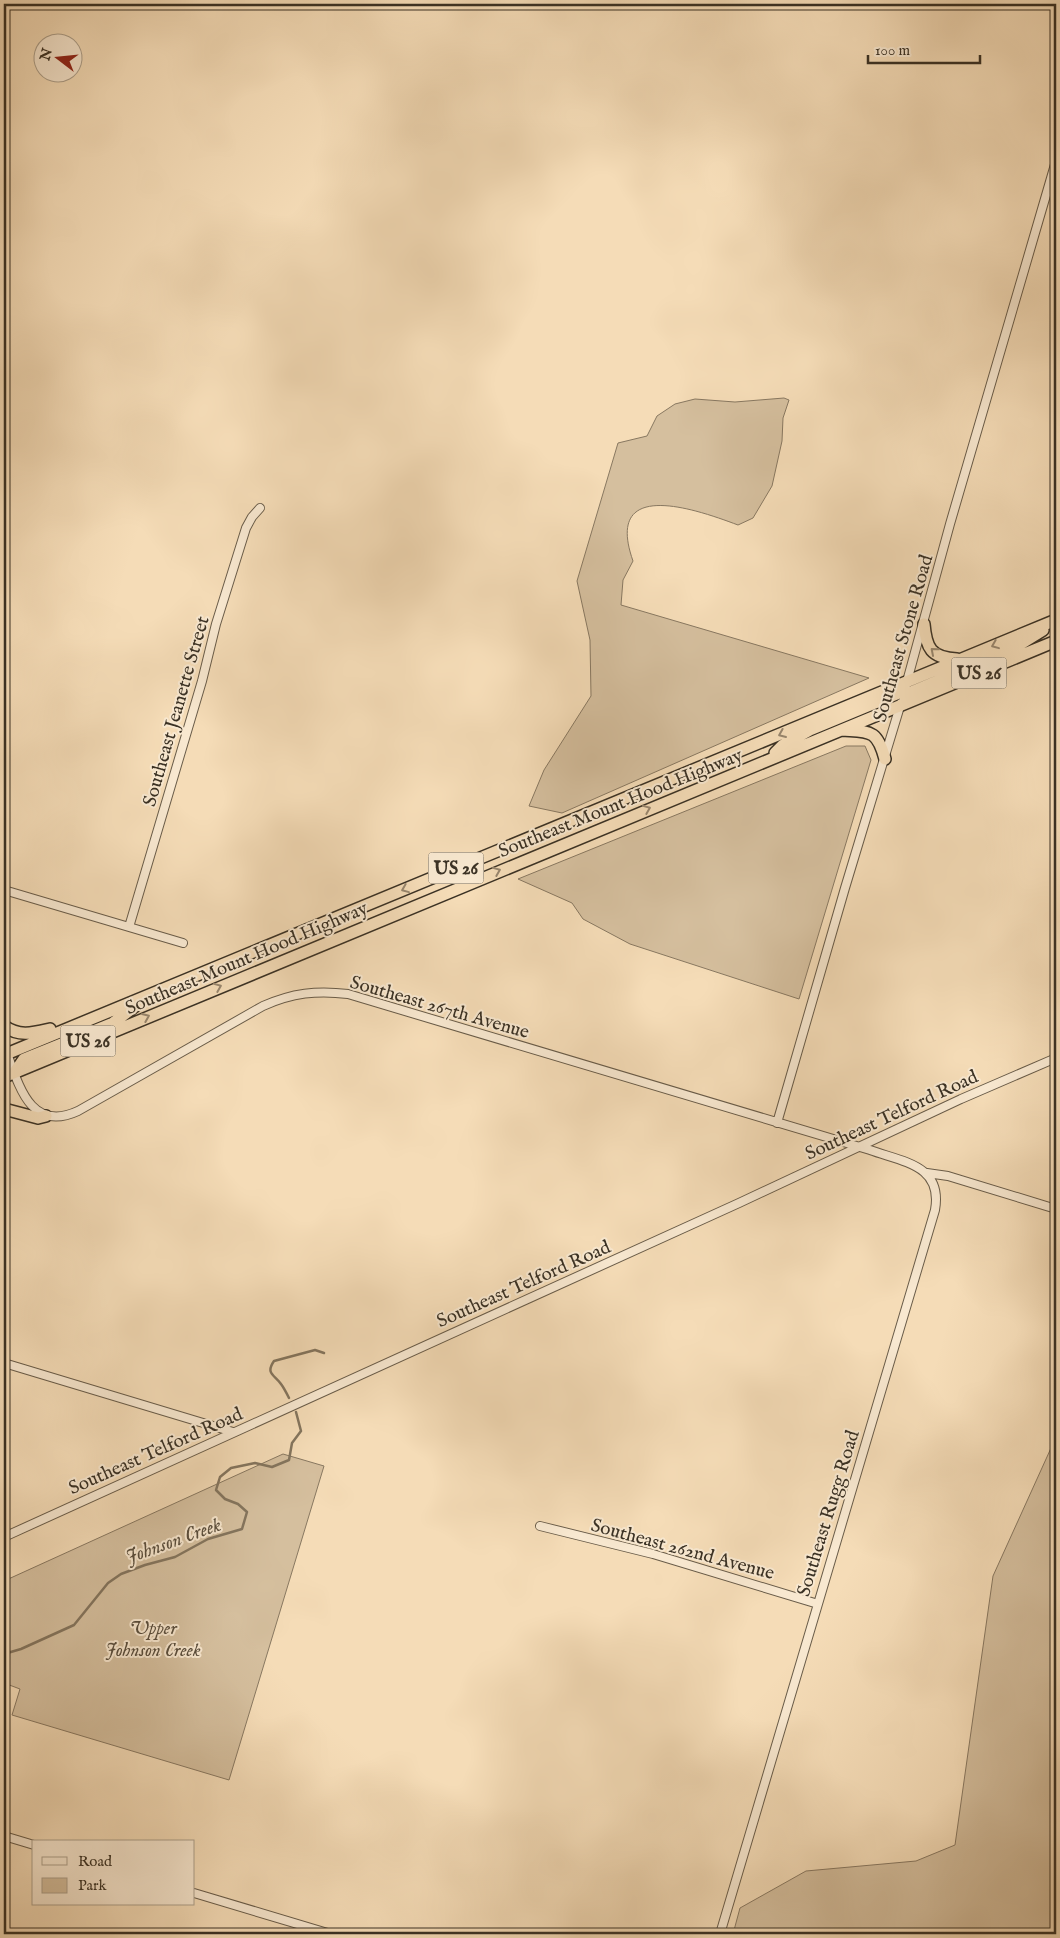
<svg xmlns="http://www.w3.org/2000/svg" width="1060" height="1938" font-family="'IM FELL English',serif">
  <rect width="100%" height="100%" fill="#f5dcb7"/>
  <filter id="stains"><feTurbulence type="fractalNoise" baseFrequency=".004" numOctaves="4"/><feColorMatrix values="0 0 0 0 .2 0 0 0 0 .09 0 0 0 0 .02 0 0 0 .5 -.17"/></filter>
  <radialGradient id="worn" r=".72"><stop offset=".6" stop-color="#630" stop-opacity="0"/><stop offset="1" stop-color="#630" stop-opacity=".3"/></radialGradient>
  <!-- green -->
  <path fill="#d5bf9e" stroke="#887861" d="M784,398L789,400L783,418L782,441L772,486L753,518L738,525C698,510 603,476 633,561L623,580L621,605L869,678L562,813L529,806L544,770L591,696L590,640L577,581L618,443L647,436L657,416L675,404L695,399L735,402Z
    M846,746H865L871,760L799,999L630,944L583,919L572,903L518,879Z
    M1056,1437V1934H733L740,1908L806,1871L916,1861L955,1845L993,1576Z
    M283,1454L324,1466L229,1780L12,1715L20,1689L4,1683V1581Z"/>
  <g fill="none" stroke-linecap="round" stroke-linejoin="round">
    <!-- stream -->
    <path stroke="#84755e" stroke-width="2.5" d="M289,1398C287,1394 284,1388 281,1384C275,1375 265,1374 274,1361L315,1350L324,1353
      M4,1654L21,1649L74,1625L108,1583L121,1574L145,1565L175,1557L208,1539L242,1529L247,1512L238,1504L225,1499L216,1490L220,1477L231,1468L255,1463L272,1467L289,1460L292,1443L301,1431L296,1412"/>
    <!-- minor casing -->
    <g stroke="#695c49" stroke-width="10">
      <path id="minor" d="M906,685L950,524L1056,161
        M4,890L183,943
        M129,927L202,681L216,624L246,528L252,517L260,508
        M4,1045C18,1081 28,1134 78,1111L263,1006C292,993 317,990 348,994L870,1150C903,1162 943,1165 935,1210L720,1934
        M777,1123L845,888L901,703
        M927,1173L948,1176L1056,1209
        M4,1363L233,1432
        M540,1526L653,1554L818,1604
        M4,1537L739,1203L961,1099L1056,1058
        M4,1836L34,1845
        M194,1893L331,1934"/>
    </g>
    <!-- highway casing -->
    <g stroke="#3a3124" stroke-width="14">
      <path id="highway" d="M924,624C926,648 931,658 957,659
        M904,695L1011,650L1043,630
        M842,730C870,732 877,729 885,759
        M775,753L783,745L810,730L904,691
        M4,1026C19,1037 33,1033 50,1029
        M4,1055L1056,620
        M15,1072L24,1059L113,1023L138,1004
        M4,1077L1056,641
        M4,1109L38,1118L46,1116"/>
    </g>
    <!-- minor -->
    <use href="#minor" stroke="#f8e8d0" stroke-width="8"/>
    <!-- highway -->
    <use href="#highway" stroke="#f5dcb7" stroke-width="11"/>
  </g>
  <!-- one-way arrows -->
  <defs><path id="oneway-chevron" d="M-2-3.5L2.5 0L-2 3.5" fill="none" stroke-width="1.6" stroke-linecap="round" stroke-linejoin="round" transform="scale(1.25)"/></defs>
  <g stroke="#98866e">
    <use href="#oneway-chevron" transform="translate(995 645) rotate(158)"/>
    <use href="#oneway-chevron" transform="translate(934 651) rotate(-139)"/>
    <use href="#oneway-chevron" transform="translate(782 734) rotate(157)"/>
    <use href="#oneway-chevron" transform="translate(647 809) rotate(-22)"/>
    <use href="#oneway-chevron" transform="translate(497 871) rotate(-22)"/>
    <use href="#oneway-chevron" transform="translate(405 889) rotate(158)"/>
    <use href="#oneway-chevron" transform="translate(218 987) rotate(-22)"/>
    <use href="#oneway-chevron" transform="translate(146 1017) rotate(-23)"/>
  </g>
  <g text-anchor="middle" stroke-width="4" stroke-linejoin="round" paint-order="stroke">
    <!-- shield labels -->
    <g fill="#f8e8d0" stroke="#736858" stroke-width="1">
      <rect x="951.5" y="657.5" width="55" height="31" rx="4"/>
      <rect x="428.5" y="852.5" width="55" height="31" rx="4"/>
      <rect x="60.5" y="1025.5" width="55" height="31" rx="4"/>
    </g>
    <g font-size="18" font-weight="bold" fill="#3a3124">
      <text x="979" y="679">US 26</text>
      <text x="456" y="874">US 26</text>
      <text x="88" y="1047">US 26</text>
    </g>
    <!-- street labels -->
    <g font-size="19" fill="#3a3124" stroke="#f8e8d0">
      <text transform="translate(902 638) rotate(-74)" y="7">Southeast Stone Road</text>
      <text transform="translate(175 711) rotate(-74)" y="7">Southeast Jeanette Street</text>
      <text transform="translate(620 802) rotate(-22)" y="7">Southeast Mount Hood Highway</text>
      <text transform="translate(246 957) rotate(-23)" y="7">Southeast Mount Hood Highway</text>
      <text transform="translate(440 1006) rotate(16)" y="7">Southeast 267th Avenue</text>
      <text transform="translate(891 1114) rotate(-25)" y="7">Southeast Telford Road</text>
      <text transform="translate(523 1283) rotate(-24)" y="7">Southeast Telford Road</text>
      <text transform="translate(155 1450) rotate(-24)" y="7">Southeast Telford Road</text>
      <text transform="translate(827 1513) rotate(-73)" y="7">Southeast Rugg Road</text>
      <text transform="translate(683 1548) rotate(15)" y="7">Southeast 262nd Avenue</text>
    </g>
    <!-- park labels -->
    <g font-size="19" font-style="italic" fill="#594d3c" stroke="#f8e8d0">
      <text x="153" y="1634">Upper<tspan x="153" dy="22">Johnson Creek</tspan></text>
    </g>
    <!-- water labels -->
    <g font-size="20" font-style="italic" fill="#594d3c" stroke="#f8e8d0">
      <text transform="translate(173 1540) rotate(-20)" y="7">Johnson Creek</text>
    </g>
  </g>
  <!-- margin -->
  <rect width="1060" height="1938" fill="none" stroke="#f5dcb7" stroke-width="20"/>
  <rect x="5" y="5" width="1050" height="1928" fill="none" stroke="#3a3124" stroke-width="2.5"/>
  <rect x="10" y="10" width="1040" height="1918" fill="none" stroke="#3a3124"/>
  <!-- legend -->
  <rect x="32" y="1840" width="162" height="65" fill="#f8e8d0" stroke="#ac9f8b"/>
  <rect x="42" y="1857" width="25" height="8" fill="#f8e8d0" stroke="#ac9f8b"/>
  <text x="78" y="1866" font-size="15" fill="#3a3124">Road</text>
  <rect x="42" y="1878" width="25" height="15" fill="#d5bf9e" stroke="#ac9f8b"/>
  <text x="78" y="1890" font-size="15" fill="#3a3124">Park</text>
  <!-- north arrow -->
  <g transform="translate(58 58) rotate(286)"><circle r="24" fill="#f8e8d0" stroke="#ac9f8b"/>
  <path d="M0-4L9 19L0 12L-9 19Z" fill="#8f2418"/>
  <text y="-8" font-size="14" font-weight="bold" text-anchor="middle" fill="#3a3124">N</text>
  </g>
  <!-- scale -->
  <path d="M868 55v8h112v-8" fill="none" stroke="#3a3124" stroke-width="2.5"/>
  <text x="875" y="55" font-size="15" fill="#3a3124" stroke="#f8e8d0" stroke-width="4" paint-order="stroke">100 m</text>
  <rect width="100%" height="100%" filter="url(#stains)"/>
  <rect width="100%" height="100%" fill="url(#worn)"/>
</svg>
